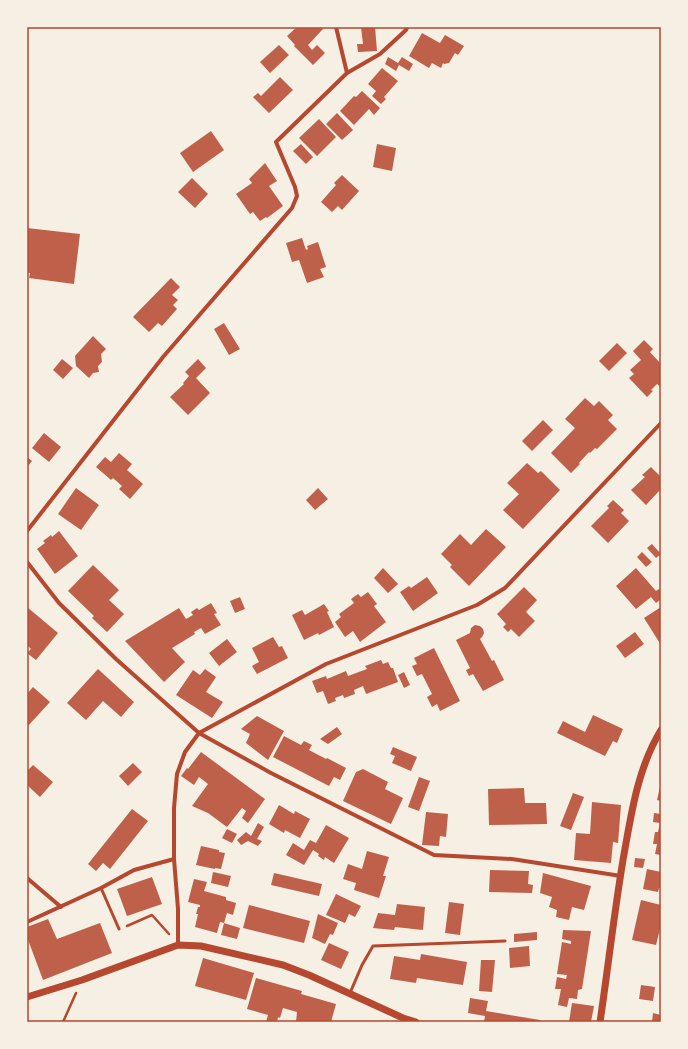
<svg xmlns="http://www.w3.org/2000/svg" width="688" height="1049" font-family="Poppins,sans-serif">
  <rect width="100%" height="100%" fill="#f6efe4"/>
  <!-- building -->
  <path fill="#bf614a" d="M297,27H321L323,29L308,45L312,50L317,45L325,53L313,65L294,46L295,45L287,36Z
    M361,27H375L377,51L358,52L357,44H363Z
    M422,33L440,43L445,35L464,46L458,55L455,53L449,63L444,64L443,63L441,68L432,63L429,68L409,56Z
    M279,45L289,55L270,73L260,62Z
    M388,57L398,63L402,57L413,64L409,71L399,65L396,71L385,64Z
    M382,68L398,81L384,97L386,99L381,104L372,96L376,91L368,84Z
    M280,77L293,90L269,113L253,97L258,93L261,96Z
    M362,91L380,108L374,115L369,109L354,125L340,111L354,96L356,97Z
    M337,113L353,130L342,140L326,124Z
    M319,119L336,137L317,156L299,138Z
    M211,131L224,150L193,172L180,153Z
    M301,144L313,157L306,164L293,151Z
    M377,144L396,148L392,171L373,167Z
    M265,163L277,181L269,186L283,206L267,218L266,217L260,221L253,212L250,214L236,194L252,183L249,179Z
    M342,175L359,191L342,210L338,206L332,212L321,202L336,185L334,183Z
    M192,178L208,194L195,208L178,192Z
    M27,228L80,234L74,284L29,278L30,273H27Z
    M302,238L306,250L308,249L307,246L318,242L326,267L320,269L324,277L307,283L299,260L292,262L286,243Z
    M171,278L180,287L172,295L178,300L173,305L177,309L162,326L158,323L149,332L133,317Z
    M224,323L240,349L229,355L214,329Z
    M93,336L106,349L101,354L102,362L98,366L99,372L93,373L89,378L76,366L75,356Z
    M644,340L653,349L650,352L661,364V387L657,384L651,390L653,391L647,397L629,378L634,374L630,370L641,360L633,351Z
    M617,343L627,353L609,371L599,361Z
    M62,359L73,368L63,379L53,370Z
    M198,359L206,368L196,378L210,393L188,415L170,397L184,384L183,383L189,376L185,372Z
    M585,398L594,406L599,401L613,415L608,420L617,429L597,449L595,448L590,453L589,452L579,463L580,464L571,473L551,453L575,428L565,419Z
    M543,420L553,430L532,451L522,441Z
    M44,433L61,447L49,462L32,448Z
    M119,453L132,464L127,470L143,484L130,499L119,489L122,486L113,478L111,480L96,467L105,457L111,462Z
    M27,457L32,461L27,467Z
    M527,463L538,473L541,471L560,490L523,529L503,510L519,494L507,483Z
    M651,467L661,477V489L646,505L631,490L645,477L642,475Z
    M76,488L99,505L81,530L58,514Z
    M318,488L328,499L315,510L306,500Z
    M613,500L624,510L621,513L629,521L608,543L591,526L609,508L607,506Z
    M486,529L506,547L469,586L450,567L452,565L441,554L460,534L471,545Z
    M59,531L78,556L55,574L37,549L45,543L43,541L51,535L52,537Z
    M652,544L661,554L656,558L647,548Z
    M642,552L652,562L646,567L637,557Z
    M93,565L119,590L109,600L124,614L107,632L92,618L94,616L68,591Z
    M383,568L398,584L388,593L374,578Z
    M636,568L656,591L659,589L661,591V599L656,603L651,597L636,609L616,586Z
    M427,577L438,593L413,611L400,592L409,586L411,588Z
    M524,587L537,600L526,612L535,621L519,637L511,629L508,632L503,627L506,624L497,614Z
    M368,592L377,604L374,606L386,622L360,642L353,631L345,637L335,622L341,617L339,614L354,603L351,599L358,594L361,597Z
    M240,597L245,609L235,613L230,601Z
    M211,603L217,613L214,614L221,625L205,634L201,628L194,632L195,634L172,648L185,662L164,682L125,641L179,608L186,619L193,615L191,612L197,608L199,610Z
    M324,604L329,611L327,612L334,627L319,635L318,633L304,640L292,615L302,610L305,615Z
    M27,607L58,633L36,660L27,653L31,649L27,645Z
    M661,607V645L644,618Z
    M475,625L480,626L483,629L484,633L482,637L480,639L492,661L494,660L504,680L483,691L473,674L469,676L466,670L470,668L456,640L470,633L471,628Z
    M635,632L644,644L625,658L616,646Z
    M273,637L279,647L282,646L288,658L257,674L252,666L259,662L252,648Z
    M227,639L237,652L219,666L209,653Z
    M434,648L460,701L440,711L437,704L432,707L427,697L432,694L422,674L417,676L412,666L417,664L414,658Z
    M381,660L383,664L388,662L391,668H393L398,682L366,694L363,686L354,690L355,694L344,698L343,695L335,698L336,701L328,704L323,691L317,693L312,681L326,676L327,679L346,671L348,676L367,669L365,666Z
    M98,669L134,702L121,717L103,701L86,720L67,703Z
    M205,669L216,677L206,692L223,702L212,718L176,695L193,670L200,675Z
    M404,672L410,685L404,688L398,675Z
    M33,687L50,702L27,727V694Z
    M593,715L623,729L617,743L613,741L605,756L557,733L563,721L585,732Z
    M257,716L284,731L268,760L246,743L250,734L241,729Z
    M337,727L342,734L328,744L320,739Z
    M284,736L301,745L304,741L312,745L309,750L326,759L327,758L346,768L340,780L334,777L329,786L273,757Z
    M393,747L417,757L411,771L392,763L395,756L390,754Z
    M201,752L265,799L248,823L242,818L246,811L242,808L227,827L208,813L192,806L208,784L199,777L194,785L181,776L187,768L188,769Z
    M133,763L142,772L128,786L119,776Z
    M33,765L53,782L40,797L27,785V771Z
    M363,769L388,782L385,789L403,798L391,824L343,801L356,772Z
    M419,777L430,781L419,811L408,807Z
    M660,787H661V801L657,800Z
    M524,788L525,803H546L547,824L489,825L488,789Z
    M573,793L584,797L571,830L560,826Z
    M592,802L621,805L618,843L613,842L611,863L574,860L576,833L590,834Z
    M279,805L294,814L295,811L310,819L300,838L285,830L284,833L269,824Z
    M132,809L148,821L110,869L103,863L96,871L88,864Z
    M426,812L448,814L446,837L440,836L439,846L422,845Z
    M654,813L661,814V855L655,854L657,844H653L655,832H658L660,823L653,822Z
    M258,823L264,827L257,839L262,841L258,846L248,841L241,845L237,840L246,832L251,836Z
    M326,825L349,838L334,863L325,857L324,860L318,856L319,854L313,850L304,865L286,855L293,843L304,850L310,840L316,843Z
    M227,829L237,834L232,843L222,838Z
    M201,846L219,850V852L225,853L221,869L215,868V869L196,865Z
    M367,851L389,857L383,876H386L379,898L354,890L356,883L343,879L348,864L362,869Z
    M635,858L645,859L643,868L634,867Z
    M647,869L661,872V889L659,888L658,892L643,889Z
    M490,870L529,871L528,884L533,885L532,893L489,892Z
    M213,872L231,876L228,887L211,883Z
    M274,873L322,884L319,896L271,885Z
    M543,873L591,886L584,910L572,907L569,920L556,917L557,910L549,907L552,897L540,893Z
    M152,877L162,904L127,916L117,889Z
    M194,879L207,882L204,891L226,897V900L236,903L233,915L227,913L224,923L220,922L217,933L195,927L198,914H196L198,907H200V905L188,902Z
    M336,894L361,906L355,917L349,914L345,923L326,915Z
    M641,900L661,905V929H660L656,945L632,940Z
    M449,902L464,904L460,935L445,933Z
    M397,904L425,907L423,930L395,927L394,930L373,928L378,913L395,915Z
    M249,905L310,921L304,943L243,928Z
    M318,914L338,923L333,935L330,934L325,944L312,938Z
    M48,919L57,939L100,923L112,953L43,980L27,937V927Z
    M224,923L240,928L237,939L221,935Z
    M563,930L591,931L582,989L578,990L577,999L569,998L567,1007L558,1005L561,989H555L557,977L566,979L567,975L557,974L562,942L571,944V941L562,939Z
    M537,932V940L514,942V934Z
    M329,943L349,952L341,969L321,960Z
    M529,946L530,966L510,968L509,948Z
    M421,954L467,962L463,985L417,978L416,983L390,979L394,956L420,960Z
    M203,958L254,973L246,1000L195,986Z
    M481,960H495L492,992L479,991Z
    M256,978L302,991L301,994L336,1004L331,1022H296L297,1012L283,1008L280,1018L278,1017L277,1022H266L268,1015L247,1009Z
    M641,985L655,987L653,1001L639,999Z
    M470,998L488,1001L486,1011L540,1020V1022H484L485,1016L468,1013Z
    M572,1003L594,1006L591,1022H569Z
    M653,1013L661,1015V1022H652Z"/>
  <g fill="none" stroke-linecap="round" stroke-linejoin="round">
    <!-- path -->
    <path stroke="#b5482f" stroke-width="2.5" d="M127,926L152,915L169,934
      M63,1022L76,993"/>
    <!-- service -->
    <path stroke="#b5482f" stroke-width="3" d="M101,888L119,929
      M350,993L362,965L373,946L505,941"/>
    <!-- minor -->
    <path stroke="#b5482f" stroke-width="4" d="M336,27L347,73
      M27,531L163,357L292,208L297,196L295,187L276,142L347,73L380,54L406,30L407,27
      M27,562L59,603L116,659L199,733L271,773L434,855L512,859L621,876
      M27,878L61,907
      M27,922L101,888L134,870L174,859
      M178,945V909L174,859V808L177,774L185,752L199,733L326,664L477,605L505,588L661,423"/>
    <!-- tertiary -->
    <path stroke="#b5482f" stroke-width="7" d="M27,997L82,980L178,945L201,946L283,965L309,975L403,1018L416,1022
      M600,1022C608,968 614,914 623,860C631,816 637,769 661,730"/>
  </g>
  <!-- border -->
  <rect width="688" height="1049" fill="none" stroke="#f6efe4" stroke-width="56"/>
  <rect x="28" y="28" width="632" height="993" fill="none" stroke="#b5482f" stroke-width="1.5"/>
</svg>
